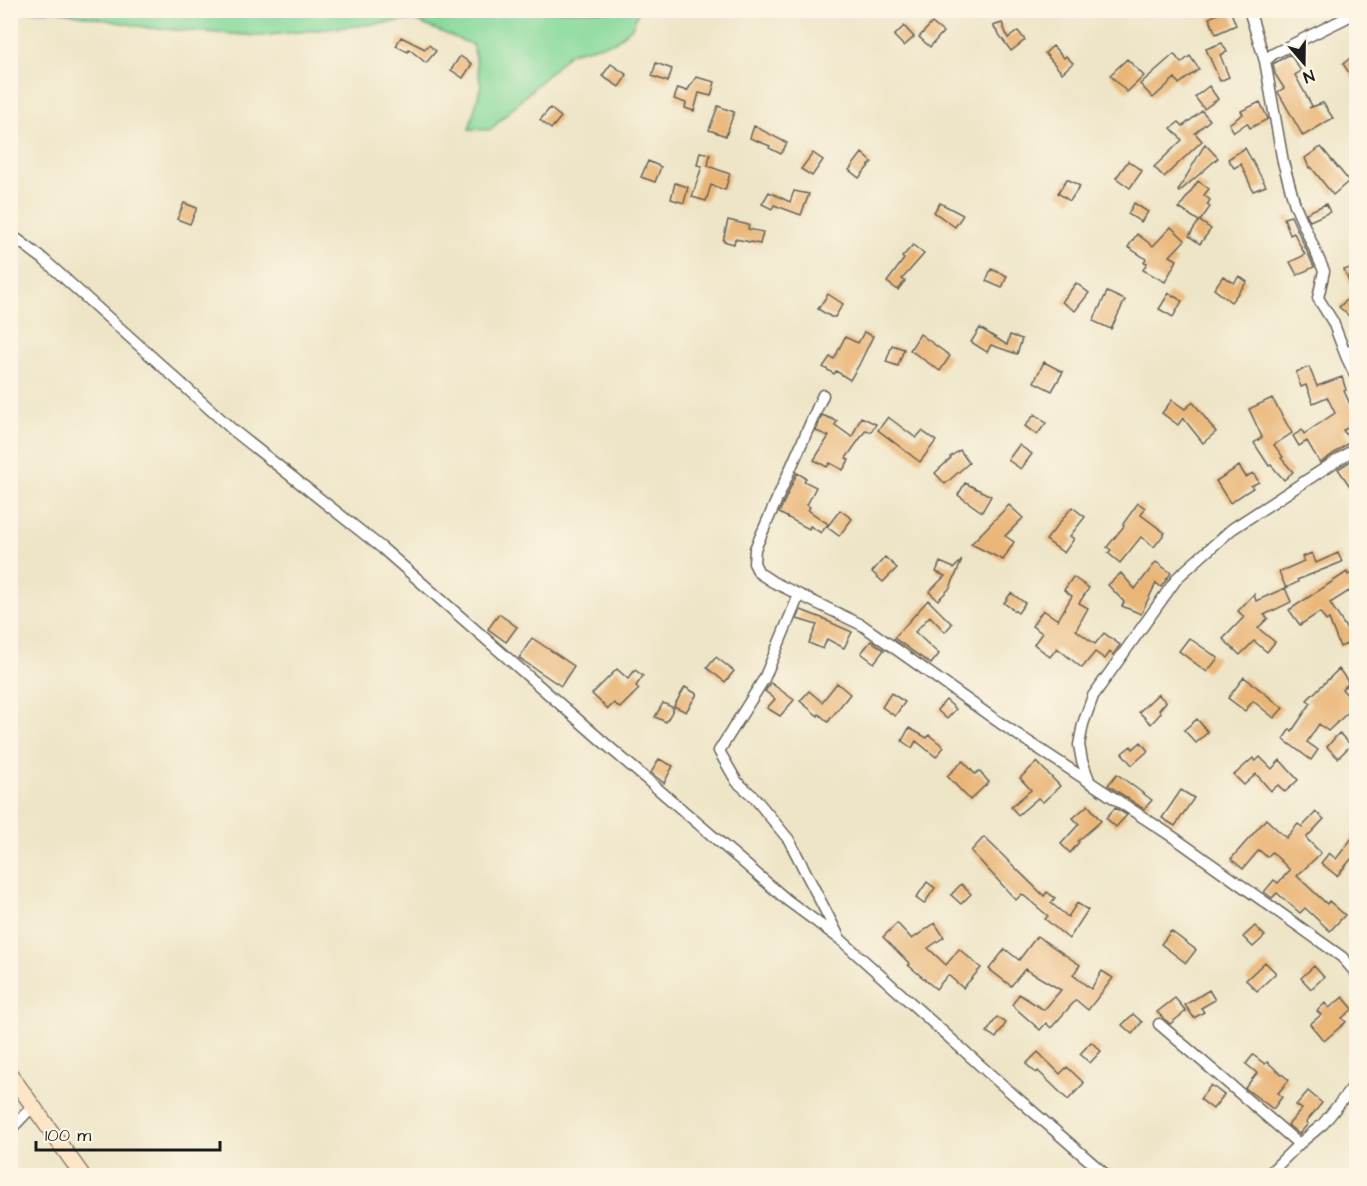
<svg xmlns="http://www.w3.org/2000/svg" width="1367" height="1186" font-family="'Architects Daughter',sans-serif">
  <rect width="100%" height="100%" fill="#fcf5e5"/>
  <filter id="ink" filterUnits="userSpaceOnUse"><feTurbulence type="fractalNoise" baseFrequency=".0167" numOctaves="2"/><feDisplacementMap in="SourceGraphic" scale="12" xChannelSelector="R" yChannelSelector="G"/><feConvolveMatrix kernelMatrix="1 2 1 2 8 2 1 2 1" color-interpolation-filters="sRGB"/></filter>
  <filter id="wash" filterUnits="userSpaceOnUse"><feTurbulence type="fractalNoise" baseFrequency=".008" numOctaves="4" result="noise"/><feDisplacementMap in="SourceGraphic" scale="24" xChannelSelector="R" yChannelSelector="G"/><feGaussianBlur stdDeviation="1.35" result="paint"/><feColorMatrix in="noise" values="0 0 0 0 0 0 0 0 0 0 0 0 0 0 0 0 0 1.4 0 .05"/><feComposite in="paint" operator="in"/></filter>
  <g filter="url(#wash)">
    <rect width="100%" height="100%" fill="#eee5c7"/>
    <!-- green -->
    <path fill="#86d99b" stroke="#517a5c" stroke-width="1.5" d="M10,11L11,10L638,11L633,26L615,42L570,53L490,130L469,129L481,86L473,45L413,20L260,36L149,28L58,11Z"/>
    <g id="blocks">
      <!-- building -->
      <path fill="#eab678" d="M1226,10H1230L1236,25L1216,34L1209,18Z
        M932,23L943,32L930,47L919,37Z
        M1002,23L1008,38L1018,31L1025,40L1011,51L993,26Z
        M904,26L914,37L904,46L894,36Z
        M401,37L425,49L429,45L436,51L426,63L409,49L408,52L396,46Z
        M1222,43L1227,52L1220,55L1229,77L1220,81L1206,49Z
        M1053,46L1064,58L1066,56L1073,63L1062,73L1045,53Z
        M1356,53V83L1343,64Z
        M1174,54L1181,63L1190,56L1199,69L1179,84L1175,78L1153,98L1140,84Z
        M1290,54L1301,71L1295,75L1312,106L1309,108L1323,103L1333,118L1303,136L1278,92L1284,88L1275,74L1273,64Z
        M460,56L472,64L463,78L451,70Z
        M1127,59L1144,76L1127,92L1110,75Z
        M656,63L672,69L668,82L652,76Z
        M611,64L627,75L619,87L602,76Z
        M696,77L715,82L711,96L699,93L694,111L685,108L686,103L674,99L678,88L687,91Z
        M1209,86L1218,99L1204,109L1195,97Z
        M1260,102L1268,119L1250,128L1247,123L1234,132L1229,124L1243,114L1241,111Z
        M718,106L734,112L726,136L709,130Z
        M550,108L561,117L551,129L540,120Z
        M1202,111L1210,120L1195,133L1202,141L1164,177L1154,167L1182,140L1171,128L1179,122L1183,126Z
        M754,126L787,143L781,154L769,148L770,146L750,138Z
        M1205,144L1218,158L1179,192L1178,191Z
        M1321,147L1349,181L1333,195L1311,167L1309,168L1305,158Z
        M1245,148L1266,186L1253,191L1241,164L1234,168L1228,159Z
        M700,152L710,154L708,166L730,174L725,190L711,185L706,201L692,197L702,166L697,165Z
        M813,153L823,160L812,176L801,169Z
        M862,153L872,162L859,178L849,170Z
        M648,161L661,167L655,182L641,177Z
        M1128,161L1142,171L1130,188L1116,178Z
        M1067,179L1080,186L1070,201L1058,193Z
        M1198,181L1209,189L1204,195L1210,200L1207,205L1210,207L1200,221L1211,229L1200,244L1189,236L1199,221L1179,208Z
        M675,183L688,187L684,203L671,199Z
        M794,191L809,194L801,215L774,205L772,209L762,204L769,192L790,202Z
        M184,203L197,208L190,224L177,219Z
        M940,203L963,215L955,227L934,212Z
        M1134,203L1148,212L1141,222L1128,214Z
        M1326,204L1330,212L1310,221L1306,213Z
        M1291,216L1314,267L1297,275L1290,262L1305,255L1294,233L1290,235L1284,218Z
        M728,220L749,225L748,229L763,232L760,244L735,239L734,244L723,241Z
        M1171,227L1185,240L1170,256L1177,260L1165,282L1143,270L1147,263L1144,262L1146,259L1128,247L1137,234L1153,246Z
        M913,245L924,254L902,279L905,281L898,290L887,282L904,259L902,257Z
        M1356,266V322L1339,307L1354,293L1344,270Z
        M991,269L1007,276L1002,288L986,281Z
        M1223,276L1234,283L1239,276L1247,282L1231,302L1214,289Z
        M1076,283L1089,293L1075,311L1062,302Z
        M1107,292L1125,300L1111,329L1093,321Z
        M1169,293L1182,301L1173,317L1159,309Z
        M828,294L843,304L835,317H831L818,309Z
        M980,328L1007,345L1010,335L1022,339L1017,354L991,345L987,352L971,342Z
        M864,332L873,336L859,365L850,380L836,371L834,374L823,367L830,357L834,359L845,337L858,343Z
        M920,334L950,356L940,371L910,350Z
        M892,345L904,349L898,366L886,362Z
        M1044,362L1063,372L1052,391L1034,382Z
        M1309,367L1317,386L1342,377L1346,390L1344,391L1356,417V424L1343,430L1351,441L1320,463L1307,441L1299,446L1293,436L1302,430L1304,434L1335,413L1327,397L1313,403L1306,385L1301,387L1296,372Z
        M1272,398L1292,433L1274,445L1283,457L1281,458L1293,472L1284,480L1271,465L1269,466L1254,443L1262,437L1249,409Z
        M1172,400L1185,409L1193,402L1216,432L1203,443L1183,418L1178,425L1162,413Z
        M1035,414L1046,423L1037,435L1025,426Z
        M822,415L837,421L835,425L852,437L861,417L876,424L871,432L866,430L846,458L849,460L843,470L830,463L827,467L814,460L829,436L816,431Z
        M888,417L916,438L922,431L936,441L920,462L878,430Z
        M1019,445L1032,454L1021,469L1008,460Z
        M960,450L969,463L945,484L935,473L951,458L950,457Z
        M1352,460L1356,468V495L1338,469Z
        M1239,466L1246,477L1253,473L1259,482L1251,486L1253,488L1230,503L1216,481Z
        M797,473L806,478L804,481L816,487L807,505L810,507L808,510L828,524L821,533L810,526L809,529L779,513Z
        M965,483L991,496L982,512L958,495Z
        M1138,503L1145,508L1141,515L1165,533L1154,547L1141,537L1120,563L1108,553L1111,550L1107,547L1124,526L1123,524Z
        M1009,505L1023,518L1005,536L1014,542L1003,560L971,544Z
        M1072,507L1085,517L1070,536L1074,539L1064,553L1046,540Z
        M840,510L852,519L839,536L827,527Z
        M1312,553L1316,563L1338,553L1342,562L1297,580L1298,582L1286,588L1279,572L1304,561L1302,557Z
        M885,557L897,568L883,582L872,572Z
        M962,560L950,588L938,600L929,592L945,576L936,572L940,562L954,568Z
        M1156,562L1171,573L1161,587L1156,583L1141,614L1122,606L1124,602L1108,585L1121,573L1135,589Z
        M1347,572L1348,575L1352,573L1356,580V602L1349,591L1330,603L1346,628L1351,625L1356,640L1340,647L1329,619L1326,621L1320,612L1300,625L1289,610Z
        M1073,577L1089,588L1079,603L1088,608L1076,630L1095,644L1104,633L1120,645L1113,655L1110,652L1105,659L1095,652L1082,668L1057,648L1050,657L1034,644L1042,633L1032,626L1043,610L1058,620L1072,596L1064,590Z
        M1285,588L1291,602L1264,615L1268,618L1258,628L1275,642L1267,652L1254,641L1240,655L1223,639L1244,617L1238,611L1254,594L1256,601Z
        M1011,593L1025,603L1018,613L1004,603Z
        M928,600L952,624L945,632L930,616L915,632L939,654L931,664L894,638Z
        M801,610L827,620V621L852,632L844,648L827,639L823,649L809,643L817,625L797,619Z
        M499,614L517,627L506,642L488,629Z
        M532,638L574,666L561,686L519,658Z
        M1189,638L1218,658L1207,672L1179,651Z
        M871,641L884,650L874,663L861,653Z
        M716,657L734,671L725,682L707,668Z
        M617,669L628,679L635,670L643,676L636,686L639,689L620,708L614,703L608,709L592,694Z
        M1339,669L1349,683L1342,689L1356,705L1328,731L1319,724L1307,742L1318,750L1311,760L1283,739L1290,729L1292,731L1311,703L1307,700Z
        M1244,677L1283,708L1274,718L1253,701L1245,711L1228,698Z
        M771,683L794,700L780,716L767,708L775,699L765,691Z
        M837,683L850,694L828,722L819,714L818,716L800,701L809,691L822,702Z
        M685,687L697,694L686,712L674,706Z
        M891,693L905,702L895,716L882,707Z
        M1158,694L1166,702L1159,710L1161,713L1151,724L1139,712Z
        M946,700L956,709L947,719L937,710Z
        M663,703L674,708L666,722L655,717Z
        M1197,719L1208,732L1196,743L1184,730Z
        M909,728L927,738L929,735L944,747L936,757L916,741L912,748L902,741Z
        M1339,733L1351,745L1338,758L1327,747Z
        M1141,742L1148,751L1132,765L1122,753L1131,746L1133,749Z
        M1260,757L1272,769L1280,760L1298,780L1285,792L1278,785L1271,791L1256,774L1244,785L1234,775L1253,758L1256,761Z
        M659,759L673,766L664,783L651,773Z
        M963,761L975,774L979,771L989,782L970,800L947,776Z
        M1037,762L1060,786L1043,802L1038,798L1018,815L1011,807L1031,790L1020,778Z
        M1117,774L1152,800L1144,809L1108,785Z
        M1181,790L1194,798L1175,826L1162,818Z
        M1088,805L1101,821L1078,841L1079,842L1070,853L1061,844L1079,824L1073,818Z
        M1115,808L1127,815L1116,827L1106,818Z
        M1316,812L1324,819L1306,838L1321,853L1297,876L1327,904L1329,901L1345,915L1330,931L1305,908L1300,913L1277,893L1272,898L1264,892L1274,880L1278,883L1290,870L1272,852L1267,857L1259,850L1243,869L1231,859L1266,819L1286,838L1298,824L1302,827Z
        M1356,833V861L1352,858L1337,876L1321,863L1329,853L1336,859Z
        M984,837L1044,896L1047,892L1055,898L1051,903L1068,917L1077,903L1088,910L1069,939L1045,919L1048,916L1022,894L1016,900L971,851Z
        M927,882L935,888L924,904L916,898Z
        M961,884L971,894L961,904L951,895Z
        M897,923L912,939L935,923L944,937L928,948L946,965L959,949L981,968L963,988L948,975L936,989L908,965L910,964L883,937Z
        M1255,926L1265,936L1253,947L1243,937Z
        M1171,931L1196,950L1186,963L1161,944Z
        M1037,936L1080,965L1073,975L1091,989L1102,971L1113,978L1088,1010L1076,1000L1051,1028L1046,1023L1040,1030L1012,1005L1019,994L1044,1010L1061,990L1025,969L1011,986L989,969L1005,949L1019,960Z
        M1265,962L1276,973L1257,991L1246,980Z
        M1314,966L1324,977L1311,989L1301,978Z
        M1209,990L1215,1000L1201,1008L1204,1012L1194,1018L1185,1005Z
        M1343,997L1353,1009L1342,1018L1346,1022L1324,1041L1310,1024L1321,1015L1317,1011L1325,1003L1329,1008Z
        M1175,998L1186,1011L1170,1024L1157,1012Z
        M1133,1014L1142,1022L1132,1034L1122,1025Z
        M997,1017L1006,1023L996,1038L987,1032Z
        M1091,1042L1101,1051L1090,1063L1080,1054Z
        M1038,1052L1060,1074L1067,1067L1084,1083L1068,1100L1038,1071L1036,1073L1026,1064Z
        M1253,1055L1265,1064L1267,1062L1289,1080L1278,1093L1282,1097L1273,1109L1245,1088L1257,1073L1246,1064Z
        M1211,1085L1224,1095L1213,1109L1200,1099Z
        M1308,1091L1322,1103L1306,1122L1308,1124L1299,1134L1288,1125L1302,1109L1296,1105Z"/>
    </g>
  </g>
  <g filter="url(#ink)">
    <use href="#blocks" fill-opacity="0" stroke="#666258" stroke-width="1.5"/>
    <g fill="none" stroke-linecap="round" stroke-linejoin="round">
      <!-- street casing -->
      <g stroke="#666258" stroke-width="13">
        <path id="street" d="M1249,10L1265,61
          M10,234L42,258L233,430L382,548L601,740L787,900L840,939L992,1076L1107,1176
          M1356,346L1346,356L1356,377
          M1346,356L1333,322L1318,298L1324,271L1295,205L1283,162L1265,61L1273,54L1356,13
          M823,395L755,549L754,563L759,573L773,582L862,625L1000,723L1176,839L1342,957L1356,973
          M799,595L764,679L719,751L737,782L754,797L789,840L839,937
          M1089,780L1082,761L1079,745L1083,724L1093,696L1178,577L1232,529L1356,448
          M1159,1024L1299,1144
          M10,1130L34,1105
          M1267,1176L1299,1144L1323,1124L1356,1083"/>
      </g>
      <!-- secondary casing -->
      <g stroke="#666258" stroke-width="17">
        <path id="secondary" d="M10,1074L83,1176"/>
      </g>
      <!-- street -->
      <use href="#street" stroke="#fff" stroke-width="10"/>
      <!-- secondary -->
      <use href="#secondary" stroke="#fde5c5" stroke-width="15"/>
    </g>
  </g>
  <!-- margin -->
  <rect width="1367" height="1186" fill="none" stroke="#fcf5e5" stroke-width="36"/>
  <!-- north arrow -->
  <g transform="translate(1304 63) rotate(160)" stroke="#fcf5e5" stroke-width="4.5" paint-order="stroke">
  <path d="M0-4.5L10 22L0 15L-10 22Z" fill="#1c1c1c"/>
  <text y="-9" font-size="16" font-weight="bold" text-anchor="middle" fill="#1c1c1c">N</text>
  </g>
  <!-- scale -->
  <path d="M36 1141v9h184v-9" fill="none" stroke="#1c1c1c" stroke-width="3"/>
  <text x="45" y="1141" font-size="18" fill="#1c1c1c" stroke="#fcf5e5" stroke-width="4.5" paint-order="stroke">100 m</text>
</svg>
